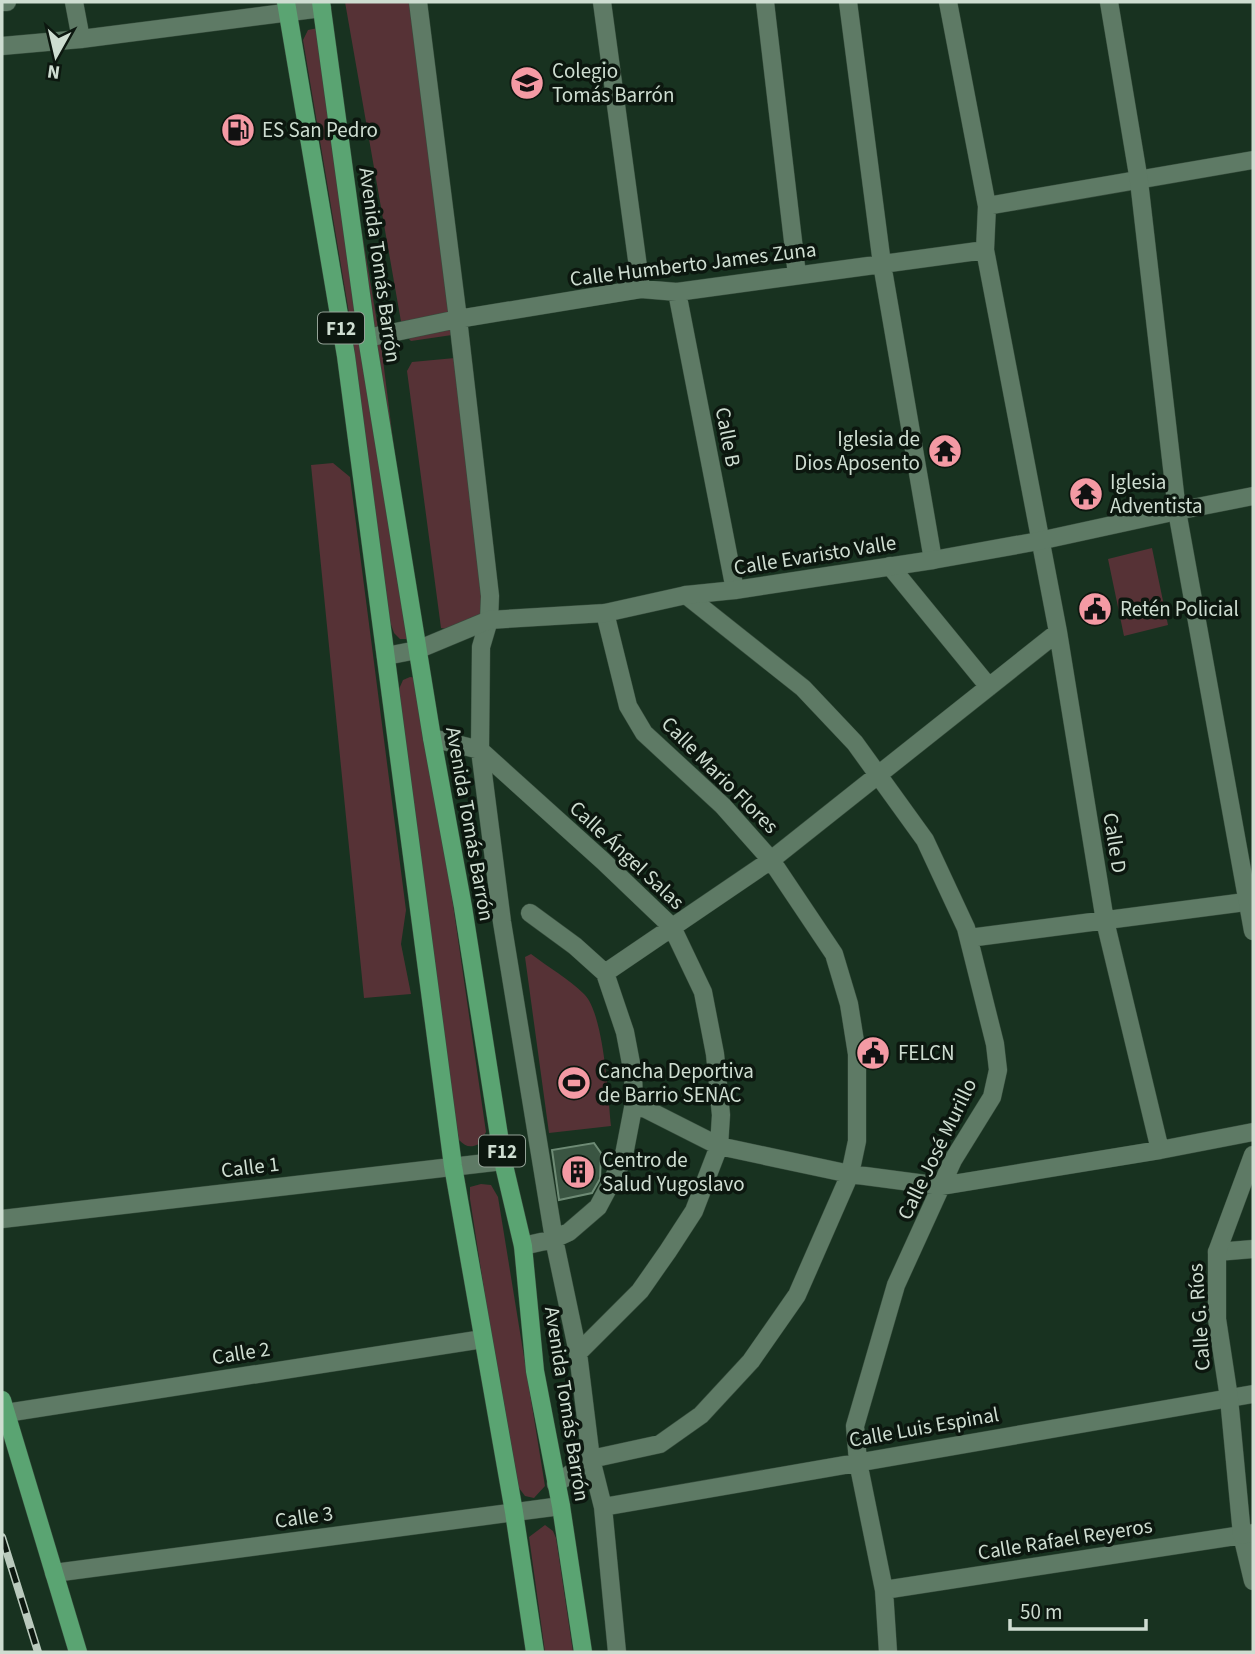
<svg xmlns="http://www.w3.org/2000/svg" width="1255" height="1654" font-family="'Source Sans 3',sans-serif">
  <rect width="100%" height="100%" fill="#183220"/>
  <!-- green -->
  <path fill="#563236" d="M345,2H411L452,335L411,341L403,333Z
    M318,28L329,35L382,352L416,624L407,639H400L394,633L389,619L351,325L303,40L308,30Z
    M455,358L495,611L452,630L441,628L407,371L412,362Z
    M333,463L350,477L406,910L401,944L411,994L364,998L311,465Z
    M1152,548L1168,625L1124,636L1108,559Z
    M410,677L418,678L442,829L486,1132L479,1144C470,1148 466,1147 459,1140L436,996L399,689L403,680Z
    M531,954C548,967 569,979 584,994C604,1013 608,1097 611,1126L549,1133L525,957Z
    M481,1184L491,1185L498,1197L545,1486L534,1498L525,1496L519,1488L486,1302L470,1199V1187Z
    M545,1525L553,1531L556,1538L573,1652H545L529,1537Z"/>
  <!-- building -->
  <path fill="#3a5542" stroke="#6e8b75" stroke-width="2" d="M594,1143L601,1153L600,1179L592,1193L559,1200L552,1150Z"/>
  <g fill="none" stroke-linecap="round" stroke-linejoin="round">
    <!-- street casing -->
    <g stroke="#374d3d" stroke-width="19">
      <path id="street" d="M74,2L81,39
        M418,2L458,319L490,596L489,620L481,647L480,750L502,922L554,1239L578,1353L591,1459L603,1507L617,1652
        M602,2L641,289
        M765,2L797,275
        M848,2L882,264L933,560
        M948,2L987,206L985,250L1058,632L1105,921L1160,1150
        M987,206L1253,160
        M677,292L735,590
        M367,338L458,319L641,289L677,292L985,250
        M1177,511L1253,496
        M890,566L989,687
        M686,595L803,688L855,743L925,840L966,928L995,1044L998,1070L992,1097L953,1160L896,1285L855,1426L858,1462L884,1590L888,1652
        M386,656L417,650
        M432,738L480,750L603,861L672,927L703,992L715,1054L721,1115L719,1146L694,1211L668,1251L640,1291L578,1353
        M969,938L1253,901
        M605,973L771,860L1058,632
        M634,1103L719,1146L850,1174L941,1186L1160,1150L1253,1132
        M523,1246L554,1239L569,1232L598,1207L623,1160L634,1103L633,1074L625,1032L605,973L575,946L530,913
        M1217,1252L1253,1249
        M6,1413L483,1339
        M556,1484L591,1459L660,1444L701,1415L751,1361L797,1295L850,1174L857,1141V1054L849,1004L834,954L771,860L723,806L644,733L628,706L605,613
        M603,1507L1253,1394
        M54,1573L561,1506
        M884,1590L1242,1535L1253,1581"/>
    </g>
    <!-- secondary casing -->
    <g stroke="#374d3d" stroke-width="19">
      <path id="secondary" d="M2,2H7
        M1109,2L1139,181L1177,511L1253,931
        M2,46L81,39L322,8
        M417,650L489,620L605,613L686,595L735,590L933,560L1039,541L1177,511
        M1253,1155L1217,1252V1319L1229,1398L1242,1535L1253,1533
        M2,1219L503,1161"/>
    </g>
    <!-- primary casing -->
    <g stroke="#374d3d" stroke-width="19">
      <path id="primary" d="M286,2L346,356L453,1166L514,1512L535,1652
        M321,2L367,338L432,738L463,907L503,1161L523,1246L535,1371L561,1506L583,1652
        M2,1400L78,1652"/>
    </g>
    <!-- street -->
    <use href="#street" stroke="#5e7a65" stroke-width="18"/>
    <!-- secondary -->
    <use href="#secondary" stroke="#5e7a65" stroke-width="18"/>
    <!-- primary -->
    <use href="#primary" stroke="#5aa472" stroke-width="18"/>
    <!-- rail casing -->
    <g stroke="#bacabd" stroke-width="8">
      <path id="rail" d="M2,1537L38,1652"/>
    </g>
    <!-- rail -->
    <use href="#rail" stroke="#0c170f" stroke-width="5" stroke-dasharray="16" stroke-linecap="butt"/>
  </g>
  <!-- icons -->
  <defs>
    <g id="school-disc" transform="scale(1.75)"><circle r="9.5" fill="#f49aa4" stroke="#0c170f"/><path d="M0-5L7-2L0 1L-7-2ZM-4 1L0 2.5L4 1V4Q0 6-4 4Z" fill="#111"/></g>
    <g id="fuel-disc" transform="scale(1.75)"><circle r="9.5" fill="#f49aa4" stroke="#0c170f"/><path d="M-5.5-6h7V0h2V4h1.3V-2.5L3-4.5l.8-.8L6-3V5H2.5V1h-1V6h-7ZM-4.2-4.7v3.2H.2V-4.7Z" fill="#111"/></g>
    <g id="temple-disc" transform="scale(1.75)"><circle r="9.5" fill="#f49aa4" stroke="#0c170f"/><path d="M0-6L5-2H3V0L6.5 2.5H4V6H1.5V3h-3V6H-4V2.5H-6.5L-3 0V-2H-5Z" fill="#111"/></g>
    <g id="civic-disc" transform="scale(1.75)"><circle r="9.5" fill="#f49aa4" stroke="#0c170f"/><path d="M-.6-6.5H3V-4.5H.6V-3L4-1V1h2V6H-6V1h2V-1L-.6-3ZM-1.2 2.5V6h2.4V2.5Z" fill="#111"/></g>
    <g id="stadium-disc" transform="scale(1.75)"><circle r="9.5" fill="#f49aa4" stroke="#0c170f"/><path d="M0-5a6.5 5 0 1 0 0 10a6.5 5 0 1 0 0-10ZM-3.5-1.8h7v3.6h-7Z" fill="#111"/></g>
    <g id="building-disc" transform="scale(1.75)"><circle r="9.5" fill="#f49aa4" stroke="#0c170f"/><path d="M-4-6H4V6H1V3H-1V6H-4ZM-2.5-4.3h1.7v1.8h-1.7ZM.8-4.3h1.7v1.8H.8ZM-2.5-1h1.7V.8h-1.7ZM.8-1h1.7V.8H.8Z" fill="#111"/></g>
  </defs>
  <g fill-rule="evenodd">
    <use href="#school-disc" x="527" y="83"/>
    <use href="#fuel-disc" x="238" y="130"/>
    <use href="#temple-disc" x="945" y="451"/>
    <use href="#temple-disc" x="1086" y="494"/>
    <use href="#civic-disc" x="1095" y="609"/>
    <use href="#civic-disc" x="873" y="1053"/>
    <use href="#stadium-disc" x="574" y="1083"/>
    <use href="#building-disc" x="578" y="1172"/>
  </g>
  <g text-anchor="middle" stroke-width="7" stroke-linejoin="round" paint-order="stroke">
    <!-- shield labels -->
    <g fill="#0c170f" stroke="#94a297" stroke-width="2">
      <rect x="318" y="312.5" width="46" height="31" rx="5"/>
      <rect x="479" y="1135.5" width="46" height="31" rx="5"/>
    </g>
    <g font-size="19" font-weight="bold" fill="#ceddd1">
      <text x="341" y="335">F12</text>
      <text x="502" y="1158">F12</text>
    </g>
    <!-- poi labels -->
    <g font-size="21" fill="#ceddd1" stroke="#0c170f" text-anchor="start">
      <text x="552" y="78">Colegio<tspan x="552" dy="24">Tomás Barrón</tspan></text>
      <text x="262" y="137">ES San Pedro</text>
      <text x="920" y="446" text-anchor="end">Iglesia de<tspan x="920" dy="24">Dios Aposento</tspan></text>
      <text x="1110" y="489">Iglesia<tspan x="1110" dy="24">Adventista</tspan></text>
      <text x="1120" y="616">Retén Policial</text>
      <text x="898" y="1060">FELCN</text>
      <text x="598" y="1078">Cancha Deportiva<tspan x="598" dy="24">de Barrio SENAC</tspan></text>
      <text x="602" y="1167">Centro de<tspan x="602" dy="24">Salud Yugoslavo</tspan></text>
    </g>
    <!-- street labels -->
    <g font-size="21" fill="#ceddd1" stroke="#0c170f">
      <text transform="translate(693 264) rotate(-7)" y="7">Calle Humberto James Zuna</text>
      <text transform="translate(380 265) rotate(82)" y="7">Avenida Tomás Barrón</text>
      <text transform="translate(728 437) rotate(79)" y="7">Calle B</text>
      <text transform="translate(815 555) rotate(-9)" y="7">Calle Evaristo Valle</text>
      <text transform="translate(720 775) rotate(45)" y="7">Calle Mario Flores</text>
      <text transform="translate(470 824) rotate(80)" y="7">Avenida Tomás Barrón</text>
      <text transform="translate(1115 843) rotate(81)" y="7">Calle D</text>
      <text transform="translate(627 855) rotate(43)" y="7">Calle Ángel Salas</text>
      <text transform="translate(937 1149) rotate(-64)" y="7">Calle José Murillo</text>
      <text transform="translate(250 1167) rotate(-7)" y="7">Calle 1</text>
      <text transform="translate(1199 1317) rotate(-94)" y="7">Calle G. Ríos</text>
      <text transform="translate(241 1353) rotate(-9)" y="7">Calle 2</text>
      <text transform="translate(567 1404) rotate(81)" y="7">Avenida Tomás Barrón</text>
      <text transform="translate(924 1427) rotate(-10)" y="7">Calle Luis Espinal</text>
      <text transform="translate(304 1517) rotate(-8)" y="7">Calle 3</text>
      <text transform="translate(1065 1539) rotate(-9)" y="7">Calle Rafael Reyeros</text>
    </g>
  </g>
  <!-- border -->
  <rect width="1255" height="1654" fill="none" stroke="#ceddd1" stroke-width="7"/>
  <!-- north arrow -->
  <g transform="translate(56 56) rotate(188)" stroke="#0c170f" stroke-width="5" paint-order="stroke">
  <path d="M0-5L12 26L0 18L-12 26Z" fill="#ceddd1"/>
  <text y="-10" font-size="19" font-weight="bold" text-anchor="middle" fill="#ceddd1">N</text>
  </g>
  <!-- scale -->
  <path d="M1010 1619v10h136v-10" fill="none" stroke="#ceddd1" stroke-width="3.5"/>
  <text x="1020" y="1619" font-size="21" fill="#ceddd1" stroke="#0c170f" stroke-width="5" paint-order="stroke">50 m</text>
</svg>
